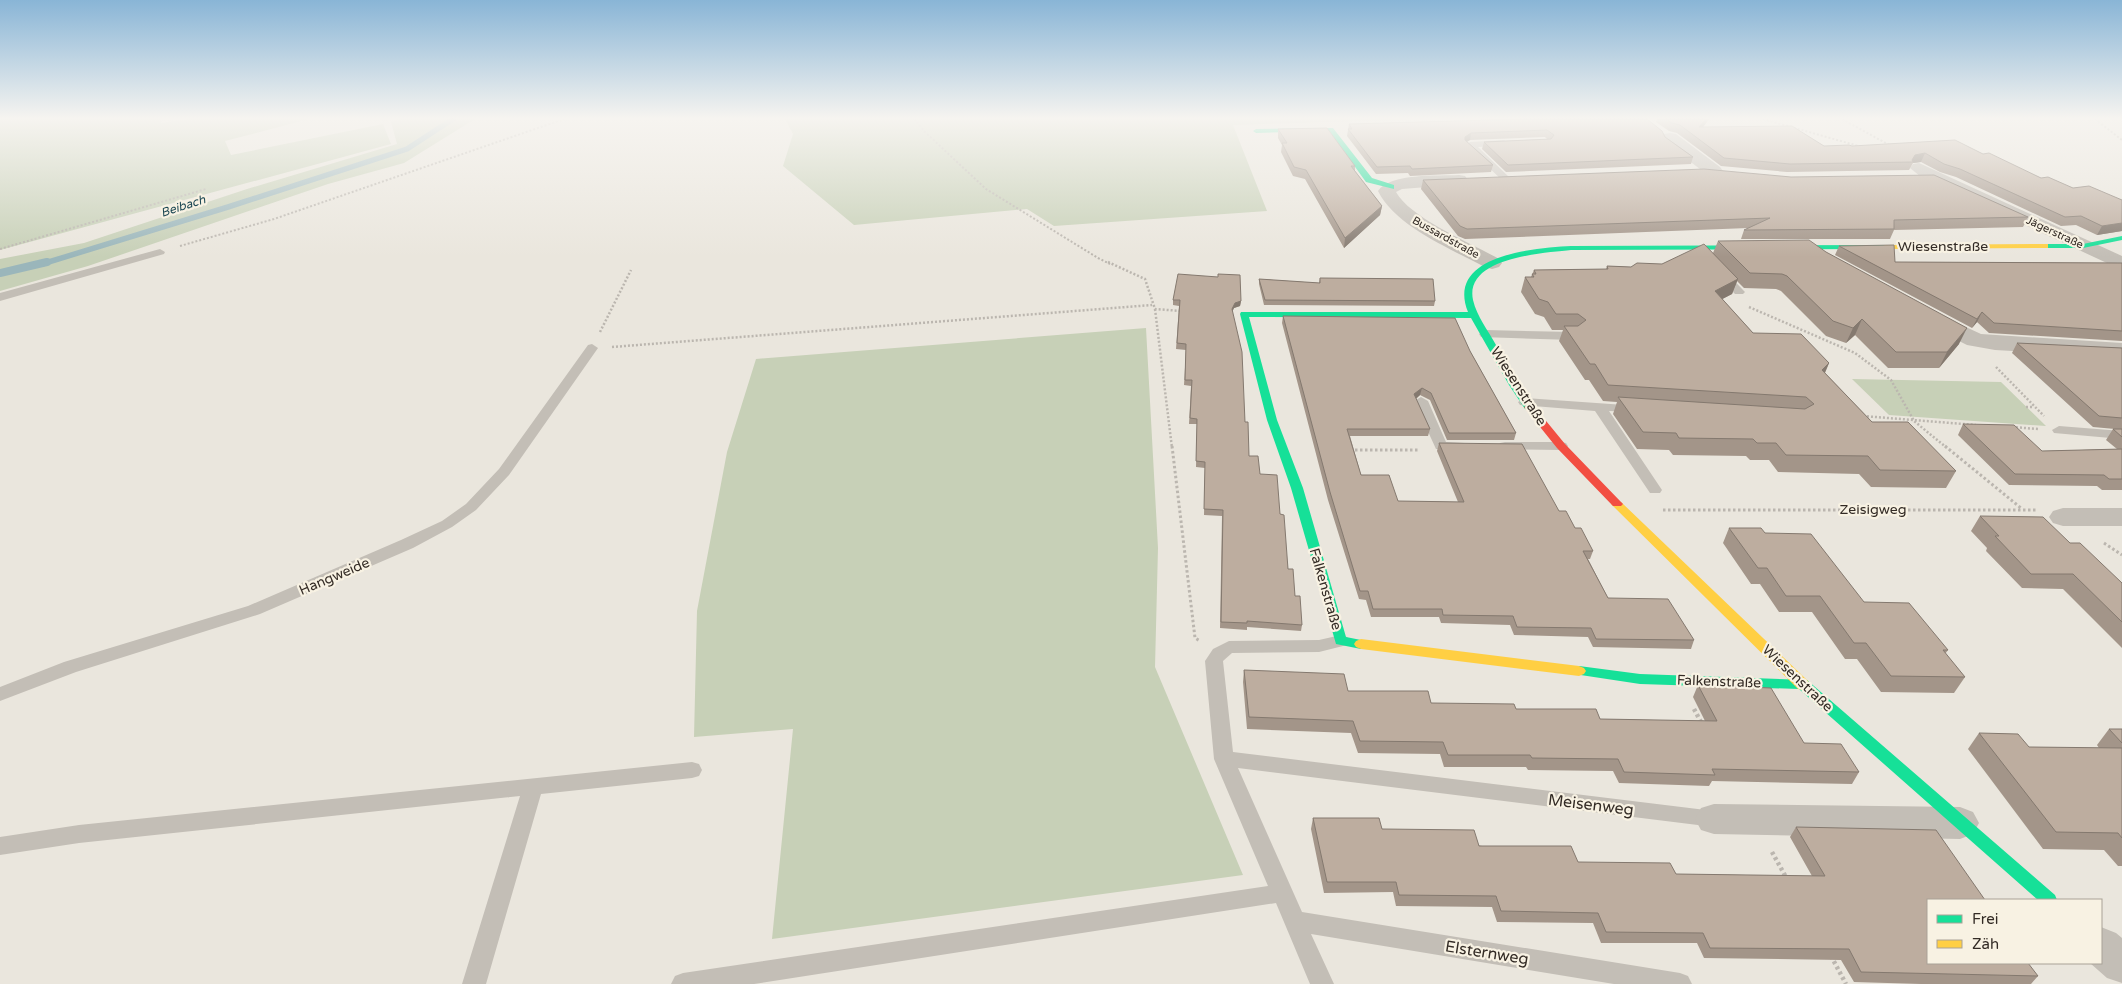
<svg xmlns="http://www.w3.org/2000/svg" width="2122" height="984" font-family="'Varela Round',sans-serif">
  <rect width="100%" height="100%" fill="#eae6dd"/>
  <!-- green -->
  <path fill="#c7d0b7" d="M0,119H160L161,123L188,119H309L225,141L231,155L383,124L391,144L0,250Z
    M398,119H475L404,163L328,184L88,266L0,291V259L84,243L247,189L397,144L391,122Z
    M785,119H1421L1233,125L1267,211L1054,226L1027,209L854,225L783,166L793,134Z
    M1146,328L1158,548L1155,667L1243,875L772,939L793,729L694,737L697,611L727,452L756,359Z
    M1852,379L2001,382L2046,426L1889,415Z"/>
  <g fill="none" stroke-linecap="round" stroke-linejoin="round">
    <!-- stream-far1 -->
    <path stroke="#9ab6bb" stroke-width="5.5" d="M42,264L228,207L407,149L453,119"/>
    <!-- stream -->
    <path stroke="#9ab6bb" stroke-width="8" d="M0,273L47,262"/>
    <!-- path-far3 -->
    <path stroke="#bbb6af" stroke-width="2" stroke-dasharray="2 2" stroke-linecap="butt" d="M914,119L925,132L986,189L1098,258L1110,264
      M1763,119L1862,147
      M1842,119L1891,146
      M2095,119L2122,140
      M180,246L274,219L564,119
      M0,249L206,189"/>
    <!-- path-far2 -->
    <path stroke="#bbb6af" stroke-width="2.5" stroke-dasharray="2 2" stroke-linecap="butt" d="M1108,262L1145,279L1155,309L1181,311
      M1749,307L1855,353L1891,380L1914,421L1947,448
      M1155,309L1172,448
      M600,332L631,270
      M612,347L1152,305
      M1996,367L2044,416
      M2026,407H2034
      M1863,416L1976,425
      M2012,427L2038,429"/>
    <!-- path-far1 -->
    <path stroke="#bbb6af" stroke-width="3" stroke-dasharray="2.5 2.5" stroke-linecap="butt" d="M1172,446L1195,638L1200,641
      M1945,446L2021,508
      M1350,450H1419
      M1663,510H2037
      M2104,543L2122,555"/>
    <!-- path -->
    <path stroke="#bbb6af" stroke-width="4.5" stroke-dasharray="3 3" stroke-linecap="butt" d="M1694,709L1702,724
      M1772,852L1787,879
      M1831,956L1846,984"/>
    <!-- lane -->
    <path fill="#c3beb6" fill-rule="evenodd" d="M1504,140L1509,143L1507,145L1478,147L1509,177V181H1503L1465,145L1470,142Z
      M160,249L165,252L164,254L0,301V293Z
      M1721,270L1725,271L1743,290L1745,292L1743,294H1735L1717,275L1715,273Z
      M1485,330L1573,332L1579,336L1573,340L1481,337L1479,334Z
      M592,344L598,348L509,475L476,510L452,527L413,548L260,614L76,672L0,701V687L64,662L248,606L401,540L442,521L466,504L499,469L588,345Z
      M1421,397L1428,401L1446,442L1464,443L1466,446L1464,449H1436L1414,401Z
      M1525,398L1639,406L1641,409L1639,412L1609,411L1662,490L1660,493H1650L1595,411L1520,405L1518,402Z
      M2059,426L2122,431V439L2054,433L2052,430Z
      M1505,442H1561L1566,443L1568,446L1566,449L1561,450L1500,449L1498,446L1500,443Z
      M1341,635L1347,637L1350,641L1347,645L1319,652L1232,653L1223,661L1233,752L1714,811L1721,813L1724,819L1721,825L1714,827L1238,768L1302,912L1680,973L1688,976L1692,984H1614L1311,934L1334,984H1310L1276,903L754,984H671L675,976L683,973L1268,886L1214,759L1205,661L1213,649L1229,641L1319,640Z
      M692,762L699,764L702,770L699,776L692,778L541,794L486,984H462L520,796L79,843L0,855V837L79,825Z"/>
    <!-- street -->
    <path fill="#c3beb6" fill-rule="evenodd" d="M1670,133L1676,134L1720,167L1723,171L1720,175L1714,176L1708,175L1664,142L1662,138L1664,134Z
      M1919,163L2122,256V270L1943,187L1926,181L1910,168L1913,164Z
      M1459,175L1465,176L1468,180L1465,184L1402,189L1396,192C1410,218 1473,244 1499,259L1502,263L1499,267L1492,269L1485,267C1451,249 1395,226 1378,191C1390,173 1438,176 1459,175Z
      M1929,310L1981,334L2122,343V357L1995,350L1967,345L1921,322L1918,317L1921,312Z
      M2063,508H2122V526H2063L2053,523L2049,517L2053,511Z
      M1714,804L1960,807L1973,812L1979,823L1973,834L1960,839L1714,834L1701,830L1695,819L1701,808Z
      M2101,927L2116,933L2122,938V983L2107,978L2090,963H2101Z"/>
    <!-- fast -->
    <path fill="#16e098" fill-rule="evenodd" d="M1333,128L1372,178L1394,185V189L1366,182L1329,131L1256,133L1253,131L1256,129Z
      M2122,236V240L2083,248H2045L2041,246L2045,244H2083Z
      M1885,245L1889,247L1888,249L1571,250C1544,253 1464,257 1473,300C1477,317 1488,330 1496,345C1509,366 1520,387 1534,407L1529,410L1525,409L1509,385L1471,318L1249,317L1277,420L1303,488L1346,637L1366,641L1368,644L1366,647L1361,649L1336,644L1291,488L1267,420L1240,314L1241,312H1468C1445,255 1534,248 1571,246Z
      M1579,666L1640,674L1807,680L2055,895L2057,900H2038L1799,689L1640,684L1574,674L1572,671L1574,668Z"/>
    <!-- slow -->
    <path fill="#ffcf43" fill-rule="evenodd" d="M2045,244H2048V248L1885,249L1881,247L1885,245Z
      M1617,501L1621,502L1808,681L1810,685L1808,689L1803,690L1798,689L1613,506L1611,504L1613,502Z
      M1361,639L1579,666L1584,668L1586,671L1584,674L1579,676L1361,649L1356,647L1354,644L1356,641Z"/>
    <!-- jam -->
    <path fill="#f24e42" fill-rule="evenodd" d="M1529,404L1533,405L1565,444L1621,502L1623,504L1621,506H1613L1557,448L1524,407Z"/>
  </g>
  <!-- wall -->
  <path fill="#a39589" d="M1525,119L1665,137L1693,157L1691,164L1506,172L1482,149L1484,142L1547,139L1545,137L1470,140L1467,142L1493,165L1491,172L1410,176L1408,173L1376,174L1347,136L1349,124Z
    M1657,119H1709L1703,127L1824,146L1983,154L2041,178L2073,188L2122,200V231L2097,235L2076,225L2061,226L1956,177L1940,172L1921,162L1913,163L1909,170L1787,172L1721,166L1677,133L1669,131L1656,122Z
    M1278,129L1355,166V171L1382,206L1380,215L1344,248L1305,179L1293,176L1281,152L1282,145L1278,138Z
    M1423,180L2028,217L2023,227L1894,230L1890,239H1741L1744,230L1748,228L1465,239L1458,236L1421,189Z
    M1718,241L1959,344L1939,368H1888L1855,335L1846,343L1826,336L1781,291L1776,289L1744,288L1737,281L1732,294L1722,299L1753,333L1829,363L1825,373L1872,422L1956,471L1946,488L1871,487L1859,474L1778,472L1769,460H1750L1746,456L1673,455L1669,450L1637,449L1613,414L1617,402L1603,401L1589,380H1585L1559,341L1563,330H1552L1544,317L1535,314L1521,292L1525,277H1531L1534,270L1606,269L1607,266L1631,267L1662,264L1713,253Z
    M1839,246L1895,262L2122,263V341L1989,333L1977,322L1972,328L1835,255Z
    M1320,278L1435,301L1434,306L1264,305L1259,284V279L1319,283Z
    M1173,300L1241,301L1240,306L1234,308L1232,312L1245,422L1249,456L1260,474L1280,514L1288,569L1295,596L1302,625L1301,631L1247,627V630L1220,628L1222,516L1204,515L1205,468L1196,467L1197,424H1189L1191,386L1184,385L1186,350L1176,349L1179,306L1173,305Z
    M1283,316L1470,351L1516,433L1514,440H1447L1430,400L1420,395L1416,399L1430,429L1428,436H1350L1361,475L1398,501L1458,502L1437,451L1439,443L1559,511L1575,528L1593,551L1590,559H1588L1608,598L1694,640L1691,649L1593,647L1588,637L1514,635L1510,625L1441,623L1439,617H1371L1366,600L1359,599L1328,500L1282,323Z
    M2017,343L2122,348V490H2102L2097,486L2009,485L1958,435L1963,424L2042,451L2117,449L2106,440L2113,429H2115L2093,427L2012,353Z
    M1980,516L2070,543L2122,583V648L2063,589L2022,588L1986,551L1987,548L1971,531Z
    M1729,528L1765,533L1864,602L1948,650L1945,654L1965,677L1954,693L1881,692L1857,659H1845L1812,612H1779L1760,584H1751L1723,543Z
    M1244,670L1348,691L1431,703L1516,709L1600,719L1705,721L1693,697L1698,685L1804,743L1859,772L1852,784L1712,781L1709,786L1619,783L1613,771L1528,770L1526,767H1444L1440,754L1358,753L1351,733L1247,729L1243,682Z
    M2109,729H2122V866H2118L2104,850L2043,849L1968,749L1979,733L2029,747L2099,748L2097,745Z
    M1313,818L1578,862L1676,874L1812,876L1790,837L1796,827L2038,976L2031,984H1921L1854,982L1841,960L1704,958L1697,943H1601L1593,923L1497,922L1492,907L1396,906L1393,892L1324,893L1311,829Z"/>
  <!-- shaded-wall -->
  <path fill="#84796f" d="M1706,119H1709L1697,135L1699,127Z
    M1471,133L1470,140L1464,143L1465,137Z
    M1925,153L1921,162L1913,163V162L1912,160L1915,155Z
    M1382,206L1380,215L1344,248L1345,238Z
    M2122,223V231L2097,235L2102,226Z
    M1738,279L1732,294L1709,306L1715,291Z
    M1241,301L1240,306L1234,308L1231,314L1232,309L1235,303Z
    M1982,312L1977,322L1972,328L1977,319Z
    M1862,319L1855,335L1846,343L1853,328Z
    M1967,328L1959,344L1939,368L1947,352Z
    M1829,363L1822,379V370Z
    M1422,388L1420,395L1412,402L1414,394Z"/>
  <!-- building -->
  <path fill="#bdad9f" stroke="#84796f" d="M1525,119H1647L1662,131L1665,137L1693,157L1508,165L1484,142L1551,139L1554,135L1547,130L1471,133L1465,137V140L1493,165L1412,169L1410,166L1377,167L1348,129H1352L1349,124Z
    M1666,119H1706L1699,127L1792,126L1824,146L1849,145L1852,146L1955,140L1983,154L1989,153L2041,178L2048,177L2073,188L2089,186L2122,200V223L2102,226L2081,216L2065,217L1960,169L1944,164L1925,153L1915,155L1912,160L1913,162L1790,164L1724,158L1680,125L1672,123Z
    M1327,128L1355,166H1351L1382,206L1345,238L1306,170L1294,167L1282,143H1287L1278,129Z
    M1704,169L1791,177L1934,175L2028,217L1894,220V229L1744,230L1770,218L1467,229L1460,226L1423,180Z
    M1809,240L1826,252L1967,328L1947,352H1896L1862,319L1853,328L1833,321L1787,276L1782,274L1750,273L1718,241Z
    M1704,244L1738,279L1715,291L1753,333L1801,334L1829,363L1822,370L1872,422H1908L1956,471L1880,470L1868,456L1786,455L1776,443H1757L1753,439L1679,438L1676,433L1643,432L1618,397L1805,409L1814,404L1806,397L1608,385L1595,364H1590L1564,326H1578L1586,320L1578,314H1556L1548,302L1539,299L1525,277H1534L1532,274H1536L1534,270L1608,269L1607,266L1631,267L1637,263L1662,264Z
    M1894,245L1895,262L2122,263V331L1994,323L1982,312L1977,319L1839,246Z
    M1178,274L1218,277V274L1240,275L1241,301L1235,303L1232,309L1242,352L1245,422H1248L1249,456H1258L1260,474L1277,475L1280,514L1284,515L1288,569H1293L1295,596H1300L1302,625L1247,621V623L1221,622L1223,510L1204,509L1205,462L1196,461L1197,419L1190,418L1192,380H1185L1186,344L1177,343L1180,300H1173Z
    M1320,278L1433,279L1435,301L1265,300L1259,279L1320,283Z
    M1283,316L1455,318L1470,351L1516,433H1449L1431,393L1422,388L1414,394L1430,429H1347L1361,475H1389L1398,501L1464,502L1439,443L1522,444L1559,511H1566L1575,528H1581L1593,551H1583L1608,598L1668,599L1694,640L1596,639L1591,628L1517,627L1513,616L1443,615L1442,609H1373L1368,591H1360L1330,492Z
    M2017,343L2122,348V418L2099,416Z
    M1963,424L2014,425L2042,451L2122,449V479H2109L2104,475L2015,474Z
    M2113,429H2122V437Z
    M1980,516L2043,517L2070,543H2080L2122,583V622L2073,574H2031L1995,536H1999Z
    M1729,528H1761L1765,533L1811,534L1864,602L1909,603L1948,650H1943L1965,677L1891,676L1866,643H1854L1820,596H1786L1767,568H1758Z
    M1244,670L1344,674L1348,691H1428L1431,703L1514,704L1516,709H1596L1600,719L1717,721L1698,685L1771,688L1804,743L1841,744L1859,772L1712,769L1715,775L1624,772L1618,759L1532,758L1530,755H1448L1443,742L1360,741L1353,721L1249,717Z
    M2109,729H2122V743Z
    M1979,733L2018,734L2029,747L2122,748V838L2118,833L2056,832Z
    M1313,818H1379L1382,829L1474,830L1479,846H1571L1578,862L1670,863L1676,874L1825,876L1796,827L1936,830L1985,900H1928V963H2028L2038,976L1861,972L1849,949L1710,948L1703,933L1606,932L1598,913L1501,911L1496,896L1399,895L1396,882H1327Z"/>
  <!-- sky -->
  <linearGradient id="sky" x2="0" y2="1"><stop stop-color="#89b5d6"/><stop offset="0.46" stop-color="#f6f4f0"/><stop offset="1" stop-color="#f6f4f0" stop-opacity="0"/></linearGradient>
  <rect width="2122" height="257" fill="url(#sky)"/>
  <g text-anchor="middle" stroke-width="4.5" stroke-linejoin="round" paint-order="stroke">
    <!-- far-street labels -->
    <g font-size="11" fill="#332b25" stroke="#f8f2e3">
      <text transform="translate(2055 232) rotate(25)" y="4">Jägerstraße</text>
      <text transform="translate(1446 237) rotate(29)" y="4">Bussardstraße</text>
    </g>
    <!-- far-water labels -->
    <g font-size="12" font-style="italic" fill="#1c4753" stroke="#f8f2e3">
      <text transform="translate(183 206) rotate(-18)" y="4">Beibach</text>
    </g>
    <!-- street labels -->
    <g font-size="14" fill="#332b25" stroke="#f8f2e3">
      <text x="1943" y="251">Wiesenstraße</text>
      <text transform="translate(1519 386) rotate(57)" y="5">Wiesenstraße</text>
      <text x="1873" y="514">Zeisigweg</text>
      <text transform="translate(334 576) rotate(-23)" y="5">Hangweide</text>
      <text transform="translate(1326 589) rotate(74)" y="5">Falkenstraße</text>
      <text transform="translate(1798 678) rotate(43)" y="5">Wiesenstraße</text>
      <text transform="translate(1719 681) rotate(2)" y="5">Falkenstraße</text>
    </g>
    <!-- near-street labels -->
    <g font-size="16" fill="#332b25" stroke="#f8f2e3">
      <text transform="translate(1591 804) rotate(7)" y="6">Meisenweg</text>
      <text transform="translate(1487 952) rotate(9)" y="6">Elsternweg</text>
    </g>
  </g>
  <!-- legend -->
  <rect x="1927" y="899" width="175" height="65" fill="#f8f2e3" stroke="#a9a297"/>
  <rect x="1937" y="915" width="25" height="8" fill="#16e098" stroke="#a9a297"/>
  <text x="1972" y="924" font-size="15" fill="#332b25">Frei</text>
  <rect x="1937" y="940" width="25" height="8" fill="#ffcf43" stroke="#a9a297"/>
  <text x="1972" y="949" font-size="15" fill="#332b25">Zäh</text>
</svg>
